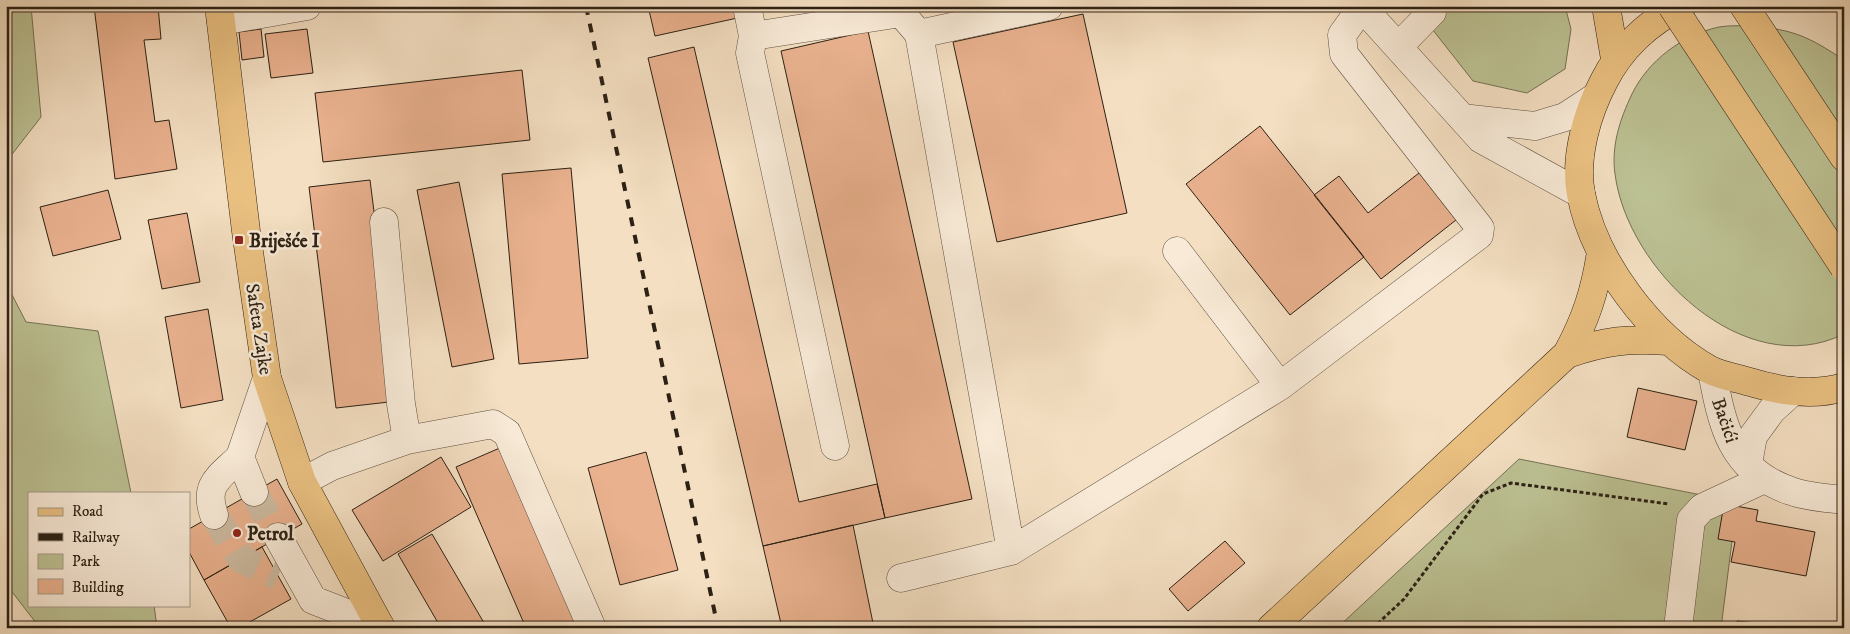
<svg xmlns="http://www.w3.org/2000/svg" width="1850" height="634" font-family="'IM FELL DW Pica',serif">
  <rect width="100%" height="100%" fill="#f4dfc2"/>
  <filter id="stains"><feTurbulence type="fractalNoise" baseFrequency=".004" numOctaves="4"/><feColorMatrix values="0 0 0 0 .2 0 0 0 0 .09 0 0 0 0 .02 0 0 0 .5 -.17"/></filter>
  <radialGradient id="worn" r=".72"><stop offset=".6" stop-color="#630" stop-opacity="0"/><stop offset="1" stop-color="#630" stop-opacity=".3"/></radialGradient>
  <!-- green -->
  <path fill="#bcc193" stroke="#747154" d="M6,6H31L41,117L6,162Z
    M1414,6H1565L1571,29L1565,69L1527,93L1473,81Z
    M1753,26C1795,30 1809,37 1844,60V334C1744,383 1627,269 1615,174C1611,146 1620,119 1632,94C1648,61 1682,35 1719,27C1730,25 1742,26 1753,26Z
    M6,283L26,322L98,331L131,493H29V605H154L157,628H40L6,584Z
    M1519,459L1737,502L1721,628H1337Z"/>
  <!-- building -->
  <path fill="#e9b18e" stroke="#2c2114" d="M94,6H158L161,39L144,40L155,122L169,120L177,169L115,179Z
    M648,6H740L742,17L655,36Z
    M1083,14L1127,213L997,242L953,42Z
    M261,29L264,57L242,60L239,32Z
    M307,29L313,73L271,78L265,34Z
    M868,31L972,499L885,518L781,51Z
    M694,47L799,502L877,484L885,518L763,546L648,58Z
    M522,70L530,140L323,162L315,93Z
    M1260,126L1364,257L1290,315L1186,184Z
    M571,168L588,358L519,364L502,174Z
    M1419,173L1456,220L1381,279L1314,195L1339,176L1368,213Z
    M370,180L398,401L336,408L309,187Z
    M459,182L494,359L452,367L417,190Z
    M108,190L121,239L53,256L40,207Z
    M187,213L200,282L162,289L148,220Z
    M208,309L223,400L181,408L165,317Z
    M1638,388L1697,401L1685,450L1627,437Z
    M502,447L581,628H526L456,467Z
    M646,452L678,570L620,585L588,468Z
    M441,457L471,507L383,561L352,510Z
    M277,479L302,524L204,580L189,552V529Z
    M1724,504L1758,510L1756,521L1815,532L1806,576L1731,562L1735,542L1718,539Z
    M853,525L874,628H782L763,546Z
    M432,534L487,628H441L398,554Z
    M1225,541L1245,563L1188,611L1169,589Z
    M262,547L291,599L239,628H231L204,580Z
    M1737,621L1811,628H1737Z"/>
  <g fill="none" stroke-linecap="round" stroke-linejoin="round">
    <!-- minor-tunnel -->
    <path stroke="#ccb99f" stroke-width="28" stroke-dasharray="28 14" stroke-linecap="butt" d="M254,492L278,537
      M214,515L241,559L278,576"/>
    <!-- minor casing -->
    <g stroke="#5e5040" stroke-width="29">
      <path id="minor" d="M747,6L753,36L750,53L835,446
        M1361,6L1481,139L1581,194
        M221,21L307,6
        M919,34L1049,6
        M753,36L901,13L919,34L1011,551
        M1399,46L1432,12V6
        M1462,118L1535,126L1565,117L1594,98
        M384,222L401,404L407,440
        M1177,251L1280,386L1479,235L1480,228L1344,54L1342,35L1362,7
        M1712,371C1722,425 1731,471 1791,491C1807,497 1827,498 1844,500
        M1748,464L1753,436L1772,410L1793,391
        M302,482L332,466L407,440L493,424L507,433L592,628
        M254,492L240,457L267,378
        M214,515C203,484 220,477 240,457
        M278,537L313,600L380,626
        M901,578L1011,551L1280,386
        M1678,628L1691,520L1702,508L1764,479"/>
    </g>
    <!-- major casing -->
    <g stroke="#2c2114" stroke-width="29">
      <path id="major" d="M219,6L246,231L267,378L302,482L381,628
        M1682,6C1649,21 1620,49 1604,81C1587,113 1574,158 1581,194C1594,262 1651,337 1710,370C1722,376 1738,378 1750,382C1779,391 1814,396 1844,387
        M1567,354C1604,341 1629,338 1668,341
        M1271,628L1567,354C1586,319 1595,291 1601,252"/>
    </g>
    <!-- highway casing -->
    <g stroke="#2c2114" stroke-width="29">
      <path id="highway" d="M1606,6L1615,59
        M1744,6L1844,157
        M1841,388L1844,390"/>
    </g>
    <!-- path -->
    <path stroke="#2c2114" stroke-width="3" stroke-dasharray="4 2.5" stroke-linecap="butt" d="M1373,628L1404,599L1483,494L1511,483L1669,504"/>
    <!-- minor -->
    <use href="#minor" stroke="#f8ead7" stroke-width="28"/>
    <!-- major -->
    <use href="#major" stroke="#eac081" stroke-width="28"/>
    <!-- highway -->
    <use href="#highway" stroke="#eac081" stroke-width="28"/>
    <!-- rail -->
    <path stroke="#2c2114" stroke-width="4" stroke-dasharray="9 9" stroke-linecap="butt" d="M586,6L718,628"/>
    <!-- highway-bridge casing -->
    <g stroke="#2c2114" stroke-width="29" stroke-linecap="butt">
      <path id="highway-bridge" d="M1672,6L1844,267"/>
    </g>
    <!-- highway-bridge -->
    <use href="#highway-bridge" stroke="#eac081" stroke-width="28"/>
  </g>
  <!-- markers -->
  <g fill="#8f2418" stroke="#f8ead7" stroke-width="2">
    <rect x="234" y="235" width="10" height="10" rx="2.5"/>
    <circle cx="237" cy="533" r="5"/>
  </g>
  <g text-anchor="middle" stroke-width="5" stroke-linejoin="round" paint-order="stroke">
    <!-- poi labels -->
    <g font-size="19" font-weight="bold" fill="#2c2114" stroke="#f8ead7" text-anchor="start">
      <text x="249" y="247">Briješće I</text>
      <text x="247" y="540">Petrol</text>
    </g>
    <!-- street labels -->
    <g font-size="19" fill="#2c2114" stroke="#f8ead7">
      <text transform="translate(260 329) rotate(81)" y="7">Safeta Zajke</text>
      <text transform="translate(1726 420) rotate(71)" y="7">Bačići</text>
    </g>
  </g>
  <!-- margin -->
  <rect width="1850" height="634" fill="none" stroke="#f4dfc2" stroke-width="25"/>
  <rect x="8" y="8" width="1835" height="619" fill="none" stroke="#2c2114" stroke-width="2.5"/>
  <rect x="12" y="12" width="1825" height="609" fill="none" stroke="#2c2114"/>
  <!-- legend -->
  <rect x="28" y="492" width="162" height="115" fill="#f8ead7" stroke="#a69a89"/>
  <rect x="38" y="508" width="25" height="8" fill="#eac081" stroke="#a69a89"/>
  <text x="72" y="516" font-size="15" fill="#2c2114">Road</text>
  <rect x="38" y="533" width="25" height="8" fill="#2c2114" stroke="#a69a89"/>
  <text x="72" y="542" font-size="15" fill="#2c2114">Railway</text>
  <rect x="38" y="554" width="25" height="15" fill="#bcc193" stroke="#a69a89"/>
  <text x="72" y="566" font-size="15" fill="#2c2114">Park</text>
  <rect x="38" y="579" width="25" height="15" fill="#e9b18e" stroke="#a69a89"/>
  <text x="72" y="592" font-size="15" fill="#2c2114">Building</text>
  <rect width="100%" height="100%" filter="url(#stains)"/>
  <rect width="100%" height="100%" fill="url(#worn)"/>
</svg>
